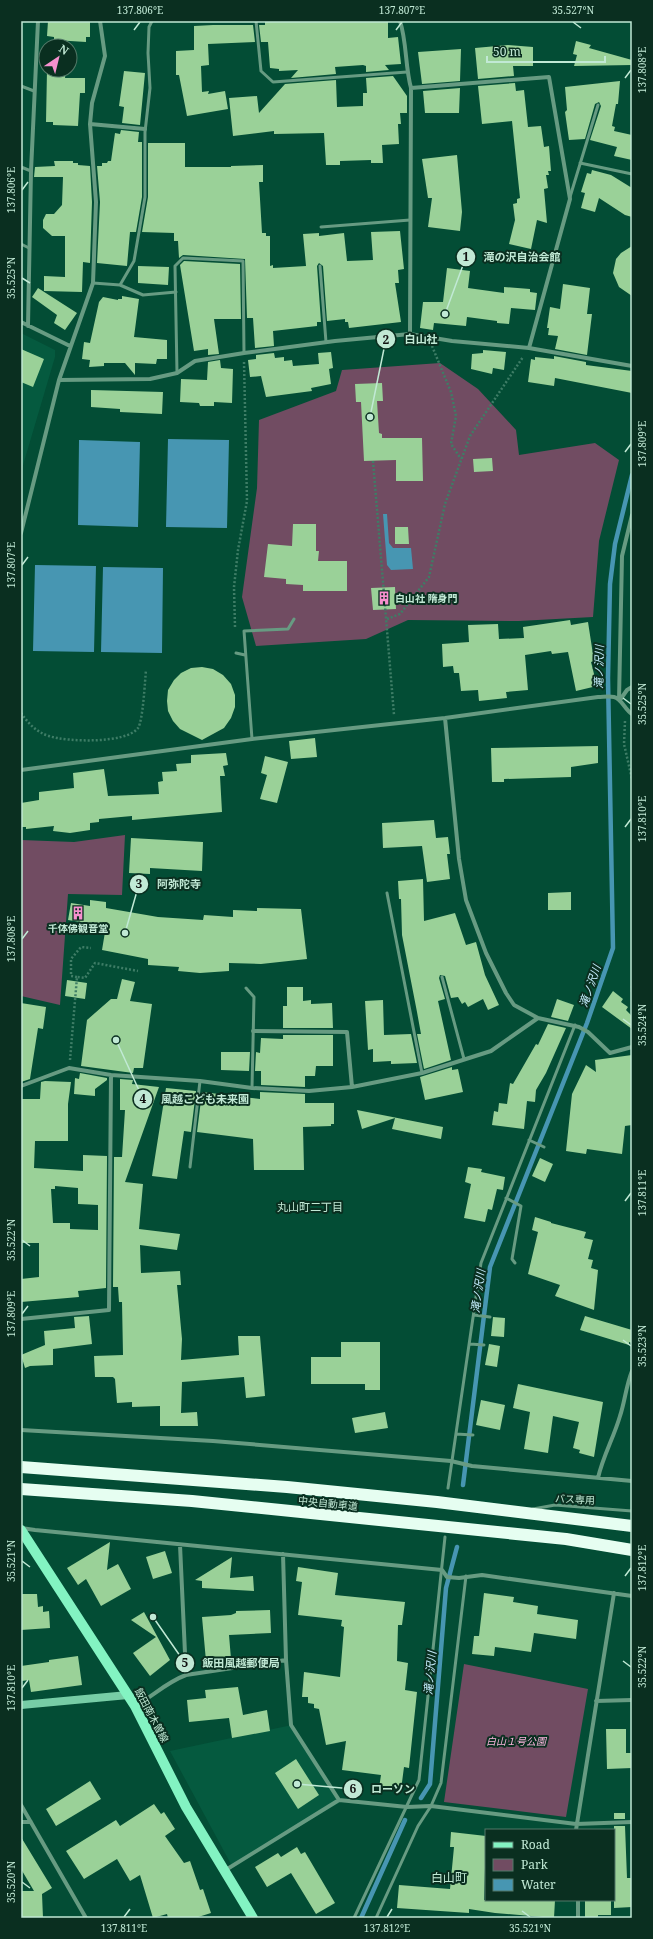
<svg xmlns="http://www.w3.org/2000/svg" width="653" height="1939" font-family="'Noto Serif','Noto Sans JP',serif">
  <rect width="100%" height="100%" fill="#034d35"/>
  <!-- built -->
  <path fill="#055a3f" d="M21,333L55,350V357L21,472Z
    M292,1725L339,1803L232,1866L170,1751Z"/>
  <!-- green -->
  <path fill="#714c62" d="M440,363L478,389L516,430L519,455L595,443L619,460L599,541L593,617L519,621L408,620L366,639L256,646L242,597L257,488L259,420L336,391L342,370Z
    M125,835L122,895L68,894L60,1005L21,996V840L74,842Z
    M464,1664L588,1689L566,1817L444,1802Z"/>
  <!-- water -->
  <path fill="#4796b2" d="M168,439L229,440L227,528L166,527Z
    M79,440L140,442L138,527L78,525Z
    M383,514H387L389,543L393,548H411L413,569L391,570L387,565Z
    M35,565L96,566L94,652L33,651Z
    M103,567L163,568L162,653L101,652Z"/>
  <g fill="none" stroke-linecap="round" stroke-linejoin="round">
    <!-- stream -->
    <path stroke="#4796b2" stroke-width="4.5" d="M463,1485L490,1267L587,1023L613,948L608,678L610,584L615,544L632,475
      M421,1798L430,1784L446,1588L457,1547
      M361,1918L405,1820"/>
  </g>
  <!-- building -->
  <path fill="#9ad198" fill-rule="evenodd" d="M48,21H90V37H86V42L54,40V37L47,36Z
    M265,21H388V38L398,37L401,64L385,65L389,70L366,72V66L363,65L335,67L336,74L291,78L298,70L279,71V69L270,68L268,42H261L259,25H265Z
    M213,25H253L255,42L208,44L209,65L201,66L202,92L209,91L208,94L225,91L228,109L187,116L179,75H176V51L194,50V26Z
    M576,41L591,45L589,48L632,60V65L574,66L577,55L573,54Z
    M508,45L533,47V66H513L514,76L478,79L475,48Z
    M461,49L460,81L422,84L418,52Z
    M47,70H66L65,78H85V93H80L78,126L53,125V122H46Z
    M124,71L145,73L140,125L122,123L124,107L119,106Z
    M393,76L407,96V113H400L401,124H398L399,144L382,145L383,163H371V160L340,161V165H326L324,133L274,134V131L233,136L229,98L257,96L259,113L285,84L336,80L337,107L363,106V93H367L366,78Z
    M620,81L618,104H616L612,126L615,127L614,131L632,135V160L614,156L617,147L590,140L601,106L599,102L595,104L585,139L569,140L565,112L567,110L565,87Z
    M515,83L516,91L524,90L528,127L541,126L544,147L549,146L551,171H548L549,175H546L548,188L544,189L547,223L537,220L531,249L509,244L515,220L513,204L517,203V199L520,198L512,121L482,124L478,86Z
    M460,88L459,113H425L423,91Z
    M121,130L139,132L138,142H142V197L136,232H130L127,266L97,263L100,202L97,166H102V163H107L108,161H111L115,133L120,134Z
    M148,143H185V167H231V166L263,165V182H259L262,233H266V236H270V266L273,265V268L306,266L303,234L319,233V236L344,233L347,261L373,260L371,232L400,231L404,269L398,270L399,283H395L401,322L349,328L348,322H345V319L327,321L323,266L319,263L317,266L321,322H317V326L273,331L274,346L255,348L253,318H247L245,259L183,255L179,258L178,241H174V233L142,232L148,197Z
    M457,155L462,212L460,231L428,227L432,198H428L422,159Z
    M54,161H73V163H78V165L90,166L92,202L90,263L83,262L82,292L44,291V276L65,277V236H52L43,228V220L46,214H54L62,205L63,177H34L35,167L55,166Z
    M592,170L611,175L632,188V217L625,215L599,198L595,212L581,208L585,193L581,192L587,173L591,174Z
    M632,246V296L619,287L613,273L616,259L621,253Z
    M184,261L240,264L241,319H214L219,354L208,355V349L194,351L180,265Z
    M138,266L169,267L168,285L138,283Z
    M447,268L470,271L468,288L504,293V287L530,289V292L537,293L535,310L511,308L509,324L497,323V321L467,317L466,326L434,323L433,330L420,328L423,302H443Z
    M563,284L590,288L587,314H592L587,355L555,349L558,336L548,335L549,328H547L550,307L560,309Z
    M38,288L77,313L65,330L54,323L57,315L32,297Z
    M122,296L139,299L134,337L167,340V359H157L156,364L135,363V375L125,363H104V366L89,367L90,360L82,359L84,342L90,343L99,302L103,297L118,300V299H122Z
    M21,349L44,359L33,387L21,382Z
    M483,350L506,352L504,370L493,368L492,374L471,369L472,354L483,353Z
    M331,352L333,368L329,369L331,384L311,388L312,391L266,397L261,376L250,377L248,360L256,359V355L274,353L275,358L284,357V361L292,360L293,366L319,364L318,353Z
    M554,356L586,362V365L632,371V393L555,378L554,386L528,382L531,359L535,360V357L554,359Z
    M220,360L221,368L233,369L232,403L214,402V406H200L199,403L180,402L181,379L207,380L208,362Z
    M382,383L383,401H377L379,433L382,434V438H422L423,481H396V460L364,461L361,402H356L355,384Z
    M91,390L163,392L162,414L120,412V409L91,407Z
    M492,458L493,471L474,472L473,459Z
    M293,524H316V551H319L318,561H347V591H303V585L286,584V579L264,577L268,544L292,546Z
    M395,527H408L409,544H395Z
    M395,587L396,609L373,610L371,588Z
    M570,620L571,625L588,622L594,661L591,662L597,686L576,691L568,652L552,654L551,651L525,655L528,690L506,692L507,698L479,701L478,690L461,691L459,673H454L453,666L443,667L442,644L469,642L468,625L498,624L499,639L524,638L523,627Z
    M202,667L213,669L223,675L231,684L235,695V707L231,718L224,728L202,740L180,729L173,721L168,711L167,701L168,690L174,680L181,673L191,668Z
    M315,738L317,757L291,759L289,741Z
    M598,746V763L571,767V777L504,779V782H492L491,748Z
    M226,753L228,765L223,766L225,776H220L222,812L132,820V816L99,819V822L90,823V830L70,833L53,831L54,826L26,829V827H21V803L39,800V792L74,788L73,773L104,769L108,796L159,794L158,782L163,781L162,772L177,771L176,764L191,763V755Z
    M265,756L288,762L277,803L260,799L267,775L261,773Z
    M434,820L436,838L448,837L450,854H447L450,879L427,882L422,846L383,848L382,823Z
    M131,838L203,842L202,871L150,868V874L129,873Z
    M423,879L424,921L455,913L466,945L476,942L485,975L499,1005L488,1010L483,999L468,1007L465,1002L462,1004L458,997L451,998L445,976L440,975L439,978L445,999L438,1001L451,1060L424,1069L417,1034H421L417,1012L402,935L401,899H399L398,881Z
    M571,892V910H548V893Z
    M90,900L106,902V908L158,917L203,920L204,915L233,917V910L257,911V908L301,909L307,959L261,964L229,963V971L200,973L178,971L179,967L148,965V959L102,950L106,926L68,920L71,903L90,906Z
    M122,979L135,982L130,1001L152,1004L143,1068H134L133,1073L81,1066L87,1020L111,999H117Z
    M67,980L87,983L85,999L65,996Z
    M287,987H303V1001L311,1000V1004L332,1003L333,1028H283V1006H287Z
    M613,991L623,999L621,1002L628,1007L626,1010L632,1016V1029L602,1007Z
    M557,999L574,1005L568,1021L551,1017Z
    M383,1000L384,1035L411,1034L417,1063L391,1064V1061L373,1062V1049L368,1050L365,1001Z
    M21,1003L46,1007L43,1029L38,1028L30,1079L21,1082Z
    M548,1024L566,1028L546,1073L536,1090L535,1102L527,1101L524,1129L492,1125L494,1111L498,1112L499,1103L507,1104L510,1083L513,1084L536,1044L538,1045Z
    M283,1035H333V1066H316L315,1076H305V1087L261,1085V1071H255L256,1052L260,1053L261,1038L283,1039Z
    M221,1052H250L249,1071L221,1070Z
    M632,1055V1125L625,1126L622,1154L587,1149L586,1154L566,1151L572,1094L586,1065L596,1072L595,1060Z
    M452,1067V1070L458,1069L463,1092L425,1100L420,1077Z
    M80,1073L107,1078V1080L95,1089V1096L74,1094L75,1078L79,1079Z
    M120,1079L133,1080L132,1084L159,1087L125,1182L143,1184L139,1229L180,1234L177,1250L140,1245L141,1273L180,1271L181,1285H177L182,1339L181,1360L239,1355L238,1336H260L265,1396L246,1398L244,1377L182,1382L181,1413L197,1412L198,1426H160V1406L132,1407V1402L117,1403L115,1379L113,1377H95L94,1356L123,1355L122,1302H119L118,1287H113L114,1157H122L125,1110H120Z
    M45,1081L71,1082L68,1104V1141H35L34,1168L83,1171V1155L107,1156L106,1288L78,1291L79,1297L21,1302V1279L39,1277V1243H21V1099H40L41,1082ZM55,1186L78,1188V1204L98,1205V1230L70,1229V1223H53L51,1189H55Z
    M166,1088L196,1091L191,1132L184,1131L177,1179L152,1176Z
    M202,1092L260,1099V1092L305,1094V1103H334V1124H331V1126L303,1127L304,1170H254L253,1139L197,1132Z
    M357,1110L443,1127L441,1139L392,1129L395,1118L362,1129Z
    M540,1158L553,1164L545,1182L532,1176Z
    M468,1167L482,1169L481,1172L505,1177L503,1190L497,1189L492,1210L488,1209L485,1222L464,1218L471,1184L465,1182Z
    M535,1217L551,1222V1223L586,1232L584,1238L593,1240L588,1259L593,1260L591,1268L598,1270L594,1310L555,1296L560,1285L528,1274L538,1232L532,1230Z
    M89,1316L92,1344L53,1349V1365L30,1366L25,1368L21,1355L45,1345L44,1331L75,1328L74,1317Z
    M585,1316L632,1330V1343L629,1342V1345L580,1330Z
    M493,1317L505,1318L504,1337L491,1336Z
    M341,1342H380V1390H365V1384H311V1357H341Z
    M489,1344L500,1346L497,1367L485,1365Z
    M518,1384L603,1402L594,1457L579,1453L580,1450L573,1448L579,1422L553,1416L548,1453L524,1449L530,1412L513,1408Z
    M481,1400L505,1405L500,1430L476,1425Z
    M385,1412L388,1428L355,1433L352,1418Z
    M110,1542L107,1570L118,1564L131,1589L101,1606L86,1579L78,1585L67,1568Z
    M165,1551L172,1573L153,1579L146,1557Z
    M232,1557L230,1578L253,1576L254,1591L202,1588V1581L195,1580Z
    M298,1567L338,1573L335,1595L405,1602L402,1625H398L397,1661L408,1663L405,1690L417,1692L409,1768L404,1767L401,1790L379,1788L381,1775L342,1770L346,1741L326,1745L319,1709L314,1708V1704L308,1703V1697H302L304,1672L340,1677L344,1627L341,1626L342,1620L298,1615L302,1582L296,1581Z
    M484,1593L514,1597L513,1602L538,1606L537,1614L578,1620L576,1639L534,1633L531,1652L495,1647L494,1656L472,1654L474,1636H479Z
    M21,1594H37L38,1607L43,1606V1612L49,1611L50,1628L21,1630Z
    M270,1610L271,1633L229,1635L231,1659L206,1661L202,1617L231,1615L236,1613V1611Z
    M144,1612L170,1660L150,1676L133,1653L156,1637L131,1620Z
    M78,1656L82,1685L31,1692L29,1680L22,1681L21,1666L49,1662V1660Z
    M238,1687L243,1715L267,1710L270,1731L232,1738L229,1718L189,1722L187,1700L206,1698L205,1690Z
    M606,1729H626V1753H632V1768L607,1769Z
    M296,1759L319,1795L298,1809L275,1773Z
    M90,1781L101,1799L56,1826L46,1809Z
    M154,1804L161,1814L164,1812L175,1829L165,1836L184,1863L190,1861L200,1890L203,1889L211,1913L195,1918H168L167,1914L153,1918L140,1875L130,1881L117,1859L84,1879L66,1851L116,1820L120,1826Z
    M614,1813H625V1819H614Z
    M614,1826H625L627,1878H632V1907L614,1908Z
    M451,1832L486,1836L484,1900H555L554,1918L495,1913L469,1909V1913L397,1908L399,1885L450,1889L454,1847H450Z
    M21,1837L52,1888L42,1894L43,1918H21V1891H34L21,1869Z
    M297,1847L301,1854L305,1852L335,1903L316,1914L291,1873L267,1887L255,1867L278,1853L281,1857Z
    M585,1900H611V1915H598V1918H585Z"/>
  <g fill="none" stroke-linecap="round" stroke-linejoin="round">
    <!-- path -->
    <path stroke="#3e7d66" stroke-width="2.5" stroke-dasharray="2 2" stroke-linecap="butt" d="M432,346L451,392L456,416L451,444L461,459
      M373,461L394,715
      M387,619L400,614L429,577L445,504L470,436L523,357
      M235,627L234,587L238,550L247,501L244,361
      M21,713C28,723 36,732 49,736C67,742 126,744 138,728C143,721 145,680 146,670
      M625,721L624,744L632,779
      M77,977L71,976V959L81,947L91,948
      M632,986V993
      M70,1060L77,977L85,978L95,963L138,971"/>
    <!-- lane -->
    <path stroke="#679b82" stroke-width="3" d="M256,21L261,71L273,82L407,72
      M21,86L34,91
      M580,163L632,174
      M21,167L31,171
      M570,197L598,105
      M321,227L410,220
      M21,244L29,248
      M320,266L326,342
      M93,283L120,285L143,295L176,292
      M120,285L134,261L145,197V132L150,88L148,53L149,27L152,21
      M177,373L175,266L183,258L243,261L244,353
      M236,653L245,655
      M252,739L244,631L288,629L294,619
      M387,893L422,1073
      M442,977L464,1059
      M246,988L254,997L252,1088
      M529,1140L544,1147
      M190,1167L200,1081
      M506,1198L521,1206L512,1259L515,1263
      M474,1315L490,1317
      M470,1344L484,1345
      M456,1434L473,1435
      M448,1488L481,1263L575,1025
      M533,1509L555,1505L632,1511
      M354,1918L419,1780L445,1537
      M376,1918L418,1826L431,1806L441,1783L466,1576"/>
    <!-- street -->
    <path stroke="#679b82" stroke-width="4" d="M400,21C407,43 405,66 411,88L410,334
      M411,88L549,77L570,199L529,348
      M90,124L145,129
      M21,322L70,346
      M28,326L31,171L38,21
      M59,380L150,379L177,373L195,361L244,353L335,341L410,334L452,341L529,348L632,366
      M21,533L59,380L93,283L96,202L90,124L92,103L105,56L100,21
      M619,700L622,556L632,515
      M620,700L627,690L632,687
      M445,718L459,859L466,900L486,953L506,993L514,1005L538,1018L579,1027L588,1032L610,1053L632,1047
      M21,770L252,739L445,718L598,697C603,697 609,696 614,697C622,699 625,710 632,714
      M253,1031L347,1032L352,1087
      M21,1086L69,1068L111,1075L200,1081L252,1088L309,1091L352,1087L422,1073L491,1051L538,1018
      M21,1319L109,1310L111,1075
      M21,1430L213,1441L451,1461L472,1466L632,1481
      M598,1478C603,1456 614,1437 620,1416C625,1401 626,1386 632,1371
      M21,1528L35,1530L442,1570L447,1577L459,1578L482,1575L632,1596
      M180,1545L186,1675
      M283,1554L286,1660L291,1725L339,1800
      M596,1701L632,1700
      M135,1706C153,1696 167,1682 186,1675L286,1660
      M21,1805L86,1918
      M21,1822H31
      M576,1830L614,1593
      M224,1871L339,1800L407,1807L431,1806L576,1824L632,1822
      M578,1900V1918"/>
    <!-- secondary -->
    <path stroke="#77cda6" stroke-width="8" d="M21,1705L128,1695"/>
    <!-- primary -->
    <path stroke="#83f3c2" stroke-width="10" d="M21,1530L135,1706L186,1807L253,1918"/>
    <!-- highway -->
    <path stroke="#e6fef1" stroke-width="12" d="M21,1467L287,1487L437,1502L632,1526
      M21,1489L192,1501L566,1539L632,1550"/>
  </g>
  <!-- ticks -->
  <path fill="none" stroke="#c1e9d5" stroke-width="1.5" d="M573,22L581,28M134,30L140,22M396,30L402,22M625,78L631,70M22,190L28,182M22,278L30,283M625,452L631,444M22,565L28,557M623,698L631,704M625,827L631,819M22,939L28,931M623,1019L631,1025M625,1201L631,1193M22,1240L30,1246M22,1314L28,1306M623,1340L631,1346M22,1561L30,1567M625,1576L631,1568M623,1661L631,1667M22,1688L28,1680M22,1882L30,1888M522,1911L530,1917M124,1917L130,1909M387,1917L392,1909"/>
  <!-- icons -->
  <defs>
    <g id="building-bare" transform="scale(1.08)"><path d="M-4-6H4V6H1V3H-1V6H-4ZM-2.5-4.3h1.7v1.8h-1.7ZM.8-4.3h1.7v1.8H.8ZM-2.5-1h1.7V.8h-1.7ZM.8-1h1.7V.8H.8Z" fill="#f790cf" stroke="#0a2f20" stroke-width="2.5" paint-order="stroke"/></g>
  </defs>
  <g fill-rule="evenodd">
    <use href="#building-bare" x="384" y="598"/>
    <use href="#building-bare" x="78" y="913"/>
  </g>
  <g text-anchor="middle" stroke-width="4" stroke-linejoin="round" paint-order="stroke">
    <!-- poi labels -->
    <g font-size="10" font-weight="bold" fill="#c1e9d5" stroke="#0a2f20" text-anchor="start">
      <text x="395" y="602">白山社 隋身門</text>
      <text x="78" y="932" text-anchor="middle">千体佛観音堂</text>
    </g>
    <!-- street labels -->
    <g font-size="10" fill="#c1e9d5" stroke="#0a2f20">
      <text transform="translate(575 1499) rotate(3)" y="4">バス専用</text>
      <text transform="translate(328 1503) rotate(6)" y="4">中央自動車道</text>
      <text transform="translate(152 1715) rotate(62)" y="4">飯田南木曽線</text>
    </g>
    <!-- park labels -->
    <g font-size="10" font-style="italic" fill="#f9b4dc" stroke="#0a2f20">
      <text x="516" y="1745">白山１号公園</text>
    </g>
    <!-- water labels -->
    <g font-size="11" font-style="italic" fill="#c4ecfc" stroke="#0a2f20">
      <text transform="translate(599 667) rotate(-89)" y="4">滝ノ沢川</text>
      <text transform="translate(590 986) rotate(-71)" y="4">滝ノ沢川</text>
      <text transform="translate(478 1291) rotate(-82)" y="4">滝ノ沢川</text>
      <text transform="translate(430 1673) rotate(-85)" y="4">滝ノ沢川</text>
    </g>
    <!-- neighbourhood labels -->
    <g font-size="11" fill="#c1e9d5" stroke="#0a2f20">
      <text x="310" y="1211">丸山町二丁目</text>
    </g>
    <!-- quarter labels -->
    <g font-size="12" fill="#c1e9d5" stroke="#0a2f20">
      <text x="449" y="1882">白山町</text>
    </g>
  </g>
  <!-- callouts -->
  <path fill="none" stroke="#c1e9d5" stroke-width="1.5" d="M445 314L466 257M370 417L386 339M125 933L139 884M116 1040L143 1099M153 1617L185 1663M297 1784L353 1789"/>
  <g fill="#c1e9d5" stroke="#0a2f20" stroke-width="1.5">
    <circle cx="445" cy="314" r="4"/>
    <circle cx="370" cy="417" r="4"/>
    <circle cx="125" cy="933" r="4"/>
    <circle cx="116" cy="1040" r="4"/>
    <circle cx="153" cy="1617" r="4"/>
    <circle cx="297" cy="1784" r="4"/>
    <circle cx="466" cy="257" r="10"/>
    <circle cx="386" cy="339" r="10"/>
    <circle cx="139" cy="884" r="10"/>
    <circle cx="143" cy="1099" r="10"/>
    <circle cx="185" cy="1663" r="10"/>
    <circle cx="353" cy="1789" r="10"/>
  </g>
  <g font-size="12" text-anchor="middle" font-weight="bold" fill="#111">
    <text x="466" y="261">1</text>
    <text x="386" y="344">2</text>
    <text x="139" y="888">3</text>
    <text x="143" y="1103">4</text>
    <text x="185" y="1667">5</text>
    <text x="353" y="1793">6</text>
  </g>
  <g font-size="11" text-anchor="middle" font-weight="bold" fill="#c1e9d5" stroke="#0a2f20" stroke-width="4" stroke-linejoin="round" paint-order="stroke">
    <text x="522" y="261">滝の沢自治会館</text>
    <text x="421" y="343">白山社</text>
    <text x="179" y="888">阿弥陀寺</text>
    <text x="205" y="1103">風越こども未来園</text>
    <text x="241" y="1667">飯田風越郵便局</text>
    <text x="393" y="1793">ローソン</text>
  </g>
  <!-- border -->
  <rect width="653" height="1939" fill="none" stroke="#0a2f20" stroke-width="44"/>
  <!-- legend -->
  <rect x="485" y="1829" width="130" height="72" fill="#0a2f20" stroke="#537968"/>
  <rect x="493" y="1842" width="20" height="6" fill="#83f3c2" stroke="#537968"/>
  <text x="521" y="1849" font-size="12" fill="#c1e9d5">Road</text>
  <rect x="493" y="1859" width="20" height="12" fill="#714c62" stroke="#537968"/>
  <text x="521" y="1869" font-size="12" fill="#c1e9d5">Park</text>
  <rect x="493" y="1879" width="20" height="12" fill="#4796b2" stroke="#537968"/>
  <text x="521" y="1889" font-size="12" fill="#c1e9d5">Water</text>
  <!-- north arrow -->
  <g transform="translate(58 58) rotate(35)"><circle r="19" fill="#0a2f20" stroke="#537968"/>
  <path d="M0-3L7 15L0 10L-7 15Z" fill="#f790cf"/>
  <text y="-6" font-size="11" font-weight="bold" text-anchor="middle" fill="#c1e9d5">N</text>
  </g>
  <!-- scale -->
  <path d="M487 56v6h118v-6" fill="none" stroke="#c1e9d5" stroke-width="2"/>
  <text x="493" y="56" font-size="12" fill="#c1e9d5" stroke="#0a2f20" stroke-width="3" paint-order="stroke">50 m</text>
  <rect x="22" y="22" width="609" height="1895" fill="none" stroke="#c1e9d5" stroke-width="1.5"/>
  <g font-size="10" text-anchor="middle" fill="#c1e9d5">
    <text x="140" y="14">137.806°E</text>
    <text x="402" y="14">137.807°E</text>
    <text x="573" y="14">35.527°N</text>
    <text transform="translate(642 70) rotate(-90)" y="4">137.808°E</text>
    <text transform="translate(11 190) rotate(-90)" y="4">137.806°E</text>
    <text transform="translate(11 278) rotate(-90)" y="4">35.525°N</text>
    <text transform="translate(642 444) rotate(-90)" y="4">137.809°E</text>
    <text transform="translate(11 565) rotate(-90)" y="4">137.807°E</text>
    <text transform="translate(642 704) rotate(-90)" y="4">35.525°N</text>
    <text transform="translate(642 819) rotate(-90)" y="4">137.810°E</text>
    <text transform="translate(11 939) rotate(-90)" y="4">137.808°E</text>
    <text transform="translate(642 1025) rotate(-90)" y="4">35.524°N</text>
    <text transform="translate(642 1193) rotate(-90)" y="4">137.811°E</text>
    <text transform="translate(11 1240) rotate(-90)" y="4">35.522°N</text>
    <text transform="translate(11 1314) rotate(-90)" y="4">137.809°E</text>
    <text transform="translate(642 1346) rotate(-90)" y="4">35.523°N</text>
    <text transform="translate(11 1561) rotate(-90)" y="4">35.521°N</text>
    <text transform="translate(642 1568) rotate(-90)" y="4">137.812°E</text>
    <text transform="translate(642 1667) rotate(-90)" y="4">35.522°N</text>
    <text transform="translate(11 1688) rotate(-90)" y="4">137.810°E</text>
    <text transform="translate(11 1882) rotate(-90)" y="4">35.520°N</text>
    <text x="124" y="1932">137.811°E</text>
    <text x="387" y="1932">137.812°E</text>
    <text x="530" y="1932">35.521°N</text>
  </g>
</svg>
